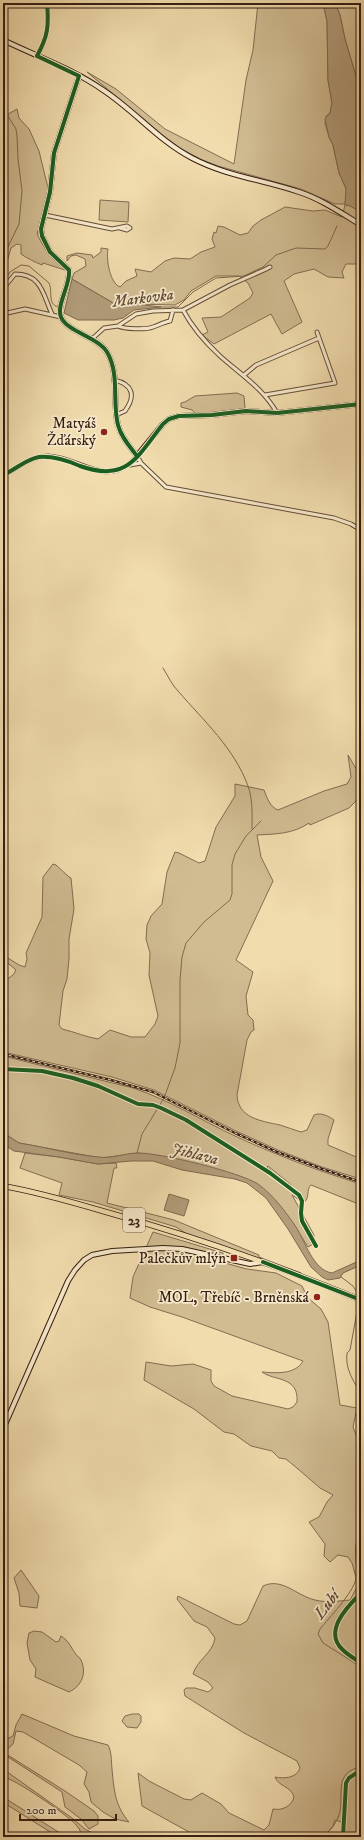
<svg xmlns="http://www.w3.org/2000/svg" width="364" height="1840" font-family="'IM FELL DW Pica',serif">
  <rect width="100%" height="100%" fill="#f1dcad"/>
  <filter id="stains"><feTurbulence type="fractalNoise" baseFrequency=".005" numOctaves="4"/><feColorMatrix values="0 0 0 0 .2 0 0 0 0 .09 0 0 0 0 .02 0 0 0 .5 -.17"/></filter>
  <radialGradient id="worn" r=".72"><stop offset=".6" stop-color="#630" stop-opacity="0"/><stop offset="1" stop-color="#630" stop-opacity=".3"/></radialGradient>
  <!-- green -->
  <path fill="#d1bc92" stroke="#836c52" d="M258,3H323L327,21L328,80L332,103L330,113L326,116L325,123L329,137L333,145L339,173L347,191L345,204H335L301,189L218,166L200,159L180,148L161,134L87,72L116,89L165,129L234,164L246,80L253,50Z
    M335,3H361V93L345,39L340,15Z
    M17,109L19,118L29,129L39,151L49,192L37,234C47,253 49,256 67,267L65,270L43,263L42,265C35,262 28,259 21,254V245L17,244L11,248L3,275V150L7,142L3,128V117Z
    M100,200L129,202L128,222L99,220Z
    M345,205H350L361,212L359,223L361,225V262L355,264H346L342,272L344,278L328,277L314,269L294,274L284,281L302,322L282,334L271,314L214,344L202,335L208,332L202,318L221,317L250,298L253,293L248,283L239,276H216L191,291L184,300L175,305L137,304L120,307L72,279L74,273L86,266L85,259L76,255L71,256L67,261V256L77,253L92,255L93,258L101,252V248L108,249C106,260 110,283 120,287L126,281L137,276L135,269L151,272L165,261L174,258L190,259L201,252L215,247L212,239L214,232L216,233L218,226L224,227L240,235L248,233L253,226L261,220L285,207L313,211L325,210L342,217Z
    M237,393L244,396L245,408L242,409L196,414L192,410L181,407V403L185,402L195,396Z
    M348,755L361,777V785L356,801L349,808L310,825L309,823C293,834 276,834 257,835L261,857L273,881L236,960L253,972L246,996L248,1015L253,1020L254,1030L251,1032L247,1040L237,1095C238,1118 261,1121 280,1125C287,1127 294,1130 301,1132L307,1130L314,1115C321,1112 328,1116 334,1120L328,1139V1145L361,1159V1179L322,1167L278,1150L236,1131L154,1090L112,1077L3,1052V982L13,975L16,970L3,959V955L19,965L25,967L27,959L26,953L42,917L43,877L53,864L56,865L69,877L71,878L74,909L69,939V959L67,979L63,991L59,1025L62,1029C75,1032 86,1037 98,1039L110,1030L131,1037H145L155,1024L158,1016L149,975L150,953L146,939L147,925L151,916L162,904L167,872L175,852L179,853L199,863L205,861L216,827L235,796V784L264,790C267,798 270,807 278,810L324,791L347,784L351,777Z
    M3,1056L133,1088C169,1100 201,1120 235,1136C276,1155 318,1171 361,1184V1205L311,1185C306,1189 310,1199 304,1202L290,1184L268,1166L267,1167L292,1187L299,1197L298,1199L292,1195L314,1235L313,1244L308,1247C294,1224 279,1203 258,1185L139,1153L101,1158L19,1143L8,1136L3,1130Z
    M25,1153L59,1157L98,1164L116,1163L117,1168H114L107,1203L174,1220L259,1255V1257L301,1273L187,1234L176,1227L93,1202L59,1195L62,1183L20,1168Z
    M153,1232L223,1253L225,1263L247,1269L276,1273L302,1286L308,1298L321,1309L328,1322L340,1405L357,1408L353,1427L361,1448V1837H343L344,1823L335,1820L333,1826L324,1837L233,1836L198,1837L142,1806L138,1773L149,1781L184,1799L191,1800L202,1793L221,1804L229,1813L264,1830L269,1825L273,1809C282,1811 292,1806 294,1797C291,1786 279,1787 275,1777C284,1779 297,1778 300,1768L297,1761L244,1733L185,1696L184,1690L186,1688H195L208,1692L213,1688L208,1682L193,1674C197,1660 213,1653 215,1638L207,1627L194,1621L177,1599L178,1596L234,1624L240,1625L247,1621L263,1586C282,1577 297,1596 315,1600C327,1603 338,1601 350,1600L358,1585L352,1563L348,1557L338,1555L330,1562L324,1556L325,1544L309,1522L319,1517L327,1502L333,1495L320,1488L298,1469L286,1459L279,1458L272,1451L251,1446L234,1434L224,1432L194,1409L144,1380L146,1362L171,1366L193,1364L211,1370V1381L214,1386L232,1396L288,1409L293,1407L297,1402C299,1376 274,1381 262,1372C276,1373 295,1375 303,1361L182,1317L150,1307L130,1298L133,1277Z
    M21,1570L39,1596L37,1608L20,1606L19,1593L14,1578Z
    M34,1631L42,1632L56,1642L59,1641L61,1636C69,1641 70,1646 75,1653C76,1656 80,1657 81,1660C87,1673 82,1686 69,1692L35,1677L36,1669L30,1660L27,1643L29,1633Z
    M22,1714L74,1736L108,1745C112,1753 111,1760 112,1769C114,1790 115,1806 129,1822L115,1819L103,1812L91,1802L89,1792L84,1784L87,1772L79,1765L23,1732L16,1731L13,1744L3,1753L5,1740L13,1736L16,1725Z
    M132,1714H139L141,1716V1722L137,1728L127,1727L122,1721L125,1716Z
    M6,1754L65,1791L94,1811L98,1816V1824L89,1829L81,1819L65,1807L62,1792L5,1755Z
    M3,1769L72,1818L85,1829L100,1837H82C81,1833 80,1829 77,1826C71,1817 12,1777 3,1777Z
    M3,1797L60,1833L66,1837H58L9,1806L3,1802Z"/>
  <!-- water -->
  <path fill="#b19b78" stroke="#7f694f" d="M323,3H335L340,15L345,39L361,93V212L350,206L345,205L346,188L339,173L333,145L329,137L325,119L330,113L332,103L328,80L327,21Z
    M72,279L120,307L137,304L161,307L134,310L123,318L114,320H78L64,313Z
    M3,1130L8,1136L19,1143C45,1147 73,1155 99,1157C112,1159 125,1153 138,1153C161,1153 239,1172 258,1184C273,1195 286,1212 296,1227C305,1241 313,1270 332,1273L361,1260V1265L343,1273L340,1278L328,1280L322,1277L311,1267L288,1229L266,1198L247,1183L235,1179L182,1170L153,1161H131L98,1164L59,1157L14,1151L3,1144Z
    M169,1194L189,1200L184,1216L164,1210Z"/>
  <g fill="none" stroke-linecap="round" stroke-linejoin="round">
    <!-- stream -->
    <path stroke="#7f694f" stroke-width="1" d="M3,108L16,129L17,136L18,159L22,191L19,224L3,257
      M3,267L4,281
      M3,283L10,272L21,265L29,266L49,283C53,292 47,304 58,307
      M160,307H178L193,292L216,278L244,276L263,267L276,255L296,248L325,249L328,246L337,226
      M163,668C168,676 172,685 178,691C204,721 234,748 248,786C253,800 252,815 252,829
      M137,1153L142,1134L164,1098L175,1068L180,1043V980L182,957L186,943L204,922L230,900L232,894V865L235,854L246,836L261,821
      M341,1277L353,1286L360,1297
      M359,1301L350,1350L347,1353C345,1369 353,1380 361,1394
      M361,1534C350,1545 359,1565 356,1579C353,1593 329,1618 320,1629L318,1634L323,1643L361,1667
      M3,1830L5,1831
      M322,1837C324,1833 326,1834 329,1831C333,1828 337,1820 339,1815C345,1797 332,1772 361,1767"/>
    <!-- street casing -->
    <g stroke="#644d38" stroke-width="5">
      <path id="street" d="M37,56C48,36 49,26 47,3
        M45,215L112,229L127,226L130,228L127,230L120,228
        M6,285L15,274C42,274 43,295 52,314
        M183,310C192,327 206,343 220,356C240,374 263,388 277,413
        M3,314L25,309L61,317
        M118,326C124,329 146,330 153,327C159,325 164,322 170,321L173,310
        M92,339L104,328L118,326L136,314L153,311L183,310L230,285L264,270L270,267
        M244,375L256,365L319,338
        M114,380C133,384 136,396 125,411L116,415
        M265,395L335,383L317,332
        M130,465L141,463
        M3,475C19,468 30,456 48,456C81,457 108,491 137,456L141,463L166,487L334,518L351,524L361,530
        M361,1362V1371"/>
    </g>
    <!-- secondary casing -->
    <g stroke="#351d11" stroke-width="6">
      <path id="secondary" d="M3,40C36,56 73,69 103,90C135,111 159,141 192,158C226,176 264,180 299,192C321,199 341,213 361,225
        M79,76L54,153L50,192L41,229L42,236L50,252L69,270C71,284 56,305 61,317C67,332 98,337 107,352C120,374 112,402 118,425C121,437 130,447 137,456L163,424L169,419L179,416L212,415L246,411L277,413L361,404
        M3,1429L68,1281L75,1270L84,1260L92,1255L112,1251L163,1248L182,1249L250,1264L263,1262"/>
    </g>
    <!-- primary casing -->
    <g stroke="#351d11" stroke-width="6">
      <path id="primary" d="M3,1186C38,1192 72,1202 106,1212C193,1236 278,1266 361,1300"/>
    </g>
    <!-- street -->
    <use href="#street" stroke="#f6e8ca" stroke-width="3"/>
    <!-- secondary -->
    <use href="#secondary" stroke="#f6e8ca" stroke-width="4"/>
    <!-- primary -->
    <use href="#primary" stroke="#f1dcad" stroke-width="4.5"/>
    <!-- rail casing -->
    <g stroke="#351d11" stroke-width="2.5">
      <path id="rail" d="M3,1054L111,1080L153,1092L235,1133L277,1152L322,1169L361,1182"/>
    </g>
    <!-- rail -->
    <use href="#rail" stroke="#f6e8ca" stroke-width="1" stroke-dasharray="3" stroke-linecap="butt"/>
    <!-- cycleway casing -->
    <g stroke="#f6e8ca" stroke-width="6">
      <path id="cycleway" d="M47,3C49,26 48,36 37,56L79,76L54,153L50,192L41,229L42,236L50,252L69,270C71,284 56,305 61,317C67,332 98,337 107,352C120,374 112,402 118,425C121,437 130,447 137,456
        M3,475C15,470 26,459 39,457C53,456 66,460 80,466C127,483 137,457 163,424L169,419L179,416L212,415L246,411L277,413L361,404
        M3,1069L42,1071L73,1078L98,1086L138,1104L153,1105L161,1108L186,1120L270,1173L299,1195L302,1201L301,1213L302,1221L316,1246
        M263,1262L361,1300
        M361,1590L360,1594C346,1608 323,1632 343,1650C348,1655 355,1659 361,1663
        M343,1837L346,1783L349,1778L361,1770"/>
    </g>
    <!-- cycleway -->
    <use href="#cycleway" stroke="#1b5e20" stroke-width="4"/>
  </g>
  <!-- markers -->
  <g fill="#8f2418" stroke="#f6e8ca" stroke-width="1.5">
    <circle cx="104" cy="432" r="4"/>
    <rect x="230" y="1254" width="8" height="8" rx="2"/>
    <circle cx="317" cy="1297" r="4"/>
  </g>
  <g text-anchor="middle" stroke-width="3.5" stroke-linejoin="round" paint-order="stroke">
    <!-- shield labels -->
    <rect fill="#f6e8ca" stroke="#6f5a48" stroke-width="1" x="123" y="1208" width="22" height="24" rx="3"/>
    <g font-size="14" font-weight="bold" fill="#351d11">
      <text x="134" y="1225">23</text>
    </g>
    <!-- poi labels -->
    <g font-size="15" fill="#351d11" stroke="#f6e8ca" text-anchor="end">
      <text x="96" y="428">Matyáš<tspan x="96" dy="17">Žďárský</tspan></text>
      <text x="226" y="1263">Palečkův mlýn</text>
      <text x="309" y="1302">MOL, Třebíč - Brněnská</text>
    </g>
    <!-- water labels -->
    <g font-size="16" font-style="italic" fill="#604935" stroke="#f6e8ca">
      <text transform="translate(143 297) rotate(-7)" y="6">Markovka</text>
      <text transform="translate(195 1153) rotate(14)" y="6">Jihlava</text>
      <text transform="translate(326 1604) rotate(-53)" y="6">Lubí</text>
    </g>
  </g>
  <!-- margin -->
  <rect width="364" height="1840" fill="none" stroke="#f1dcad" stroke-width="16"/>
  <rect x="4" y="4" width="356" height="1832" fill="none" stroke="#351d11" stroke-width="2"/>
  <rect x="8" y="8" width="348" height="1824" fill="none" stroke="#351d11"/>
  <!-- scale -->
  <path d="M20 1814v6h96v-6" fill="none" stroke="#351d11" stroke-width="2"/>
  <text x="26" y="1814" font-size="12" fill="#351d11" stroke="#f6e8ca" stroke-width="3" paint-order="stroke">200 m</text>
  <rect width="100%" height="100%" filter="url(#stains)"/>
  <rect width="100%" height="100%" fill="url(#worn)"/>
</svg>
